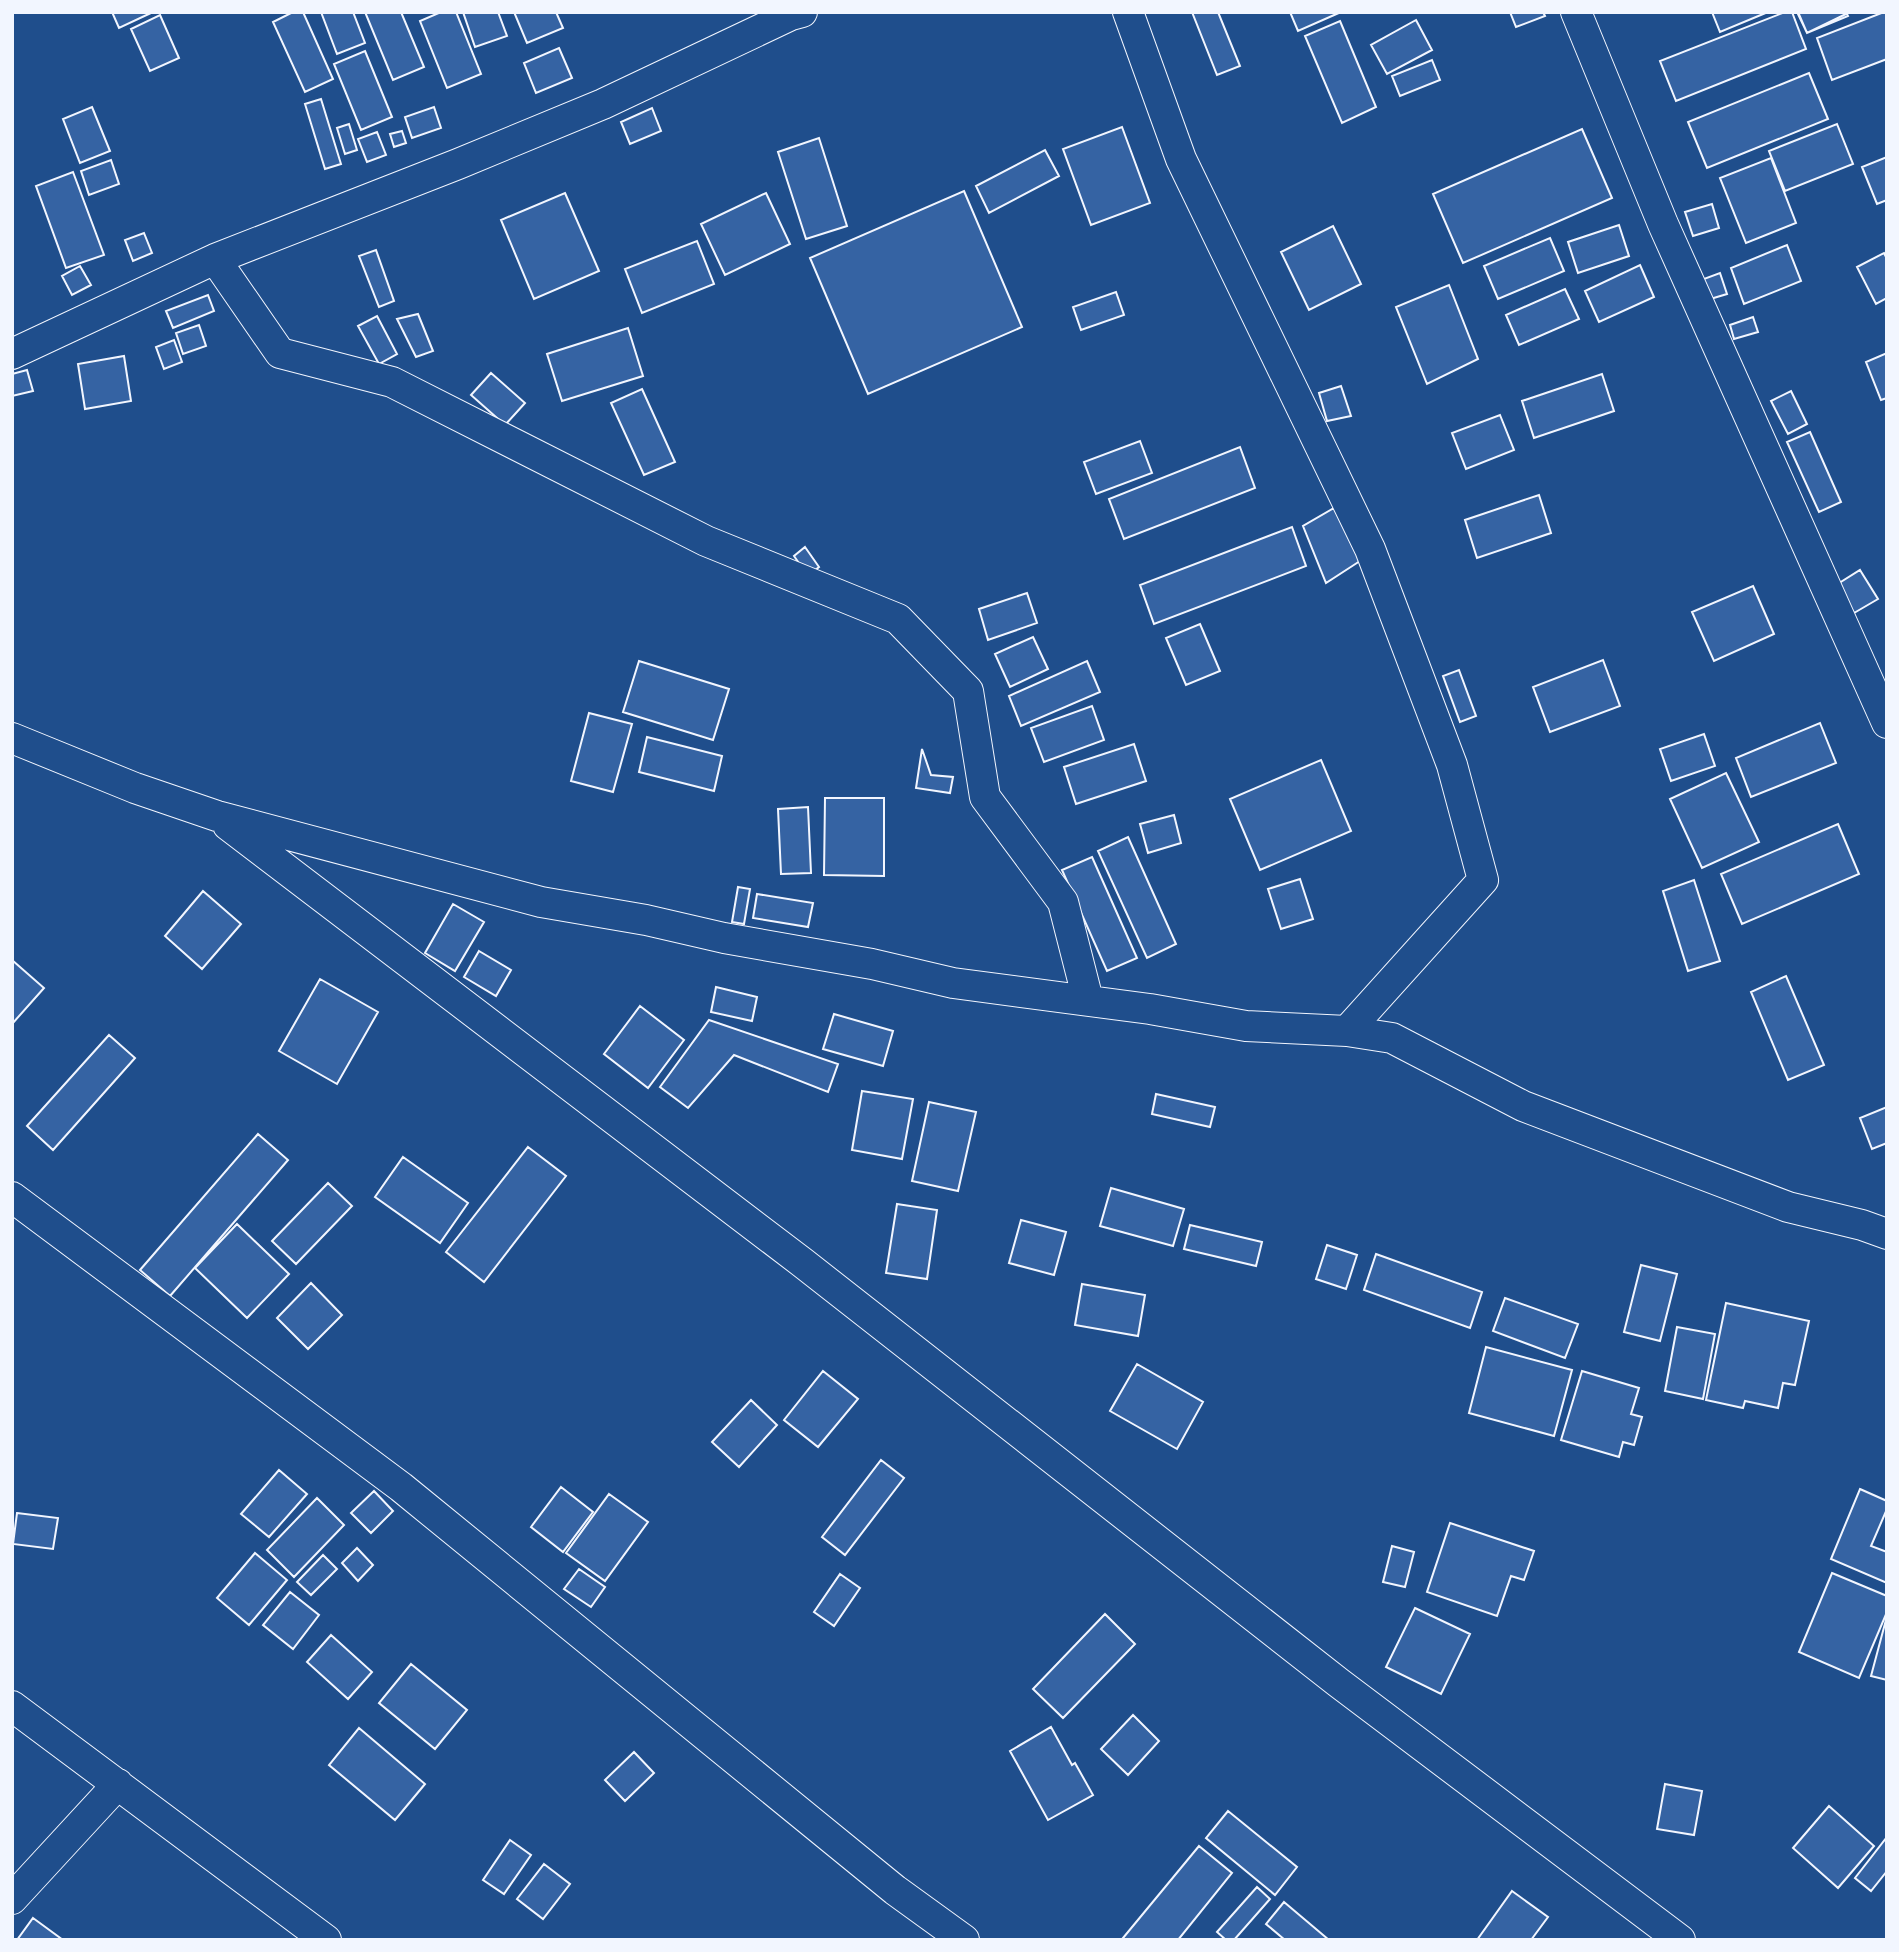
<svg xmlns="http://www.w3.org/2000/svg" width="1899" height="1952" font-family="Karla,sans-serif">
  <rect width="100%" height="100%" fill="#1f4e8c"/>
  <!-- building -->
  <path fill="#3563a3" stroke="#f2f6ff" stroke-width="2" d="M112,12H153L119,28Z
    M293,12H303L333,79L305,92L273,22Z
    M321,12H353L365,43L337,54Z
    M365,12H401L424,67L393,80Z
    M441,12H456L481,74L447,88L420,21Z
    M463,12H498L507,36L475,47Z
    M514,12H556L563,28L527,43Z
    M1192,12H1218L1240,66L1217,75Z
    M1290,12H1341L1298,31Z
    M1510,12H1543L1545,16L1516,27Z
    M1712,12H1768L1720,32Z
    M1785,12H1792L1806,49L1676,101L1660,61Z
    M1797,12H1845L1846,14L1807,33Z
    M1798,12H1846L1848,16L1807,33Z
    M1884,12H1887V59L1832,80L1817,38Z
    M160,15L179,58L150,71L131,29Z
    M1416,20L1432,50L1387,74L1371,45Z
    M1340,21L1376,107L1342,123L1305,36Z
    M559,48L572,78L536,93L524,63Z
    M365,51L392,117L361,130L334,64Z
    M1432,60L1440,80L1400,96L1392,76Z
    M1809,73L1828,119L1707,168L1688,122Z
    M321,99L341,164L325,169L305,104Z
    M92,107L110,151L80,163L63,119Z
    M434,107L441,128L412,138L405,117Z
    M652,108L661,131L630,144L621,122Z
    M349,124L357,150L345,154L337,128Z
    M1837,124L1853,164L1785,191L1769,151Z
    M1122,127L1150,203L1091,225L1063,149Z
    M1582,129L1612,198L1463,263L1433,194Z
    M402,131L406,143L394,147L390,134Z
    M377,132L386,155L367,162L358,139Z
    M819,138L847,226L806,239L778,152Z
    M1045,150L1059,176L989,213L976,186Z
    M1887,157V200L1877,204L1862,167Z
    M1771,158L1796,223L1746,243L1720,178Z
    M111,160L119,184L89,195L81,171Z
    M73,172L104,255L66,268L36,186Z
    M964,191L1022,327L868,394L810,258Z
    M565,193L599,271L534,299L501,220Z
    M766,193L790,244L725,275L701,224Z
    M1712,204L1719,228L1693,236L1685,212Z
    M1619,225L1629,256L1578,273L1568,242Z
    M1333,226L1361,284L1309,310L1281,252Z
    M144,233L152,253L133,261L125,240Z
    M1550,238L1564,271L1498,299L1484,266Z
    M697,241L714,284L642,313L625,269Z
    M1787,245L1801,281L1744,304L1731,268Z
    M376,250L394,301L379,307L359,256Z
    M1884,253L1887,259V298L1876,304L1857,267Z
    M1640,265L1654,297L1599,322L1585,291Z
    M80,266L91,285L72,295L62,276Z
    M1720,273L1727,294L1707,300L1701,280Z
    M1449,285L1478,359L1427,384L1396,307Z
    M1565,289L1579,319L1519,345L1506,315Z
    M1116,292L1124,315L1081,330L1073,307Z
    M208,295L214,311L173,328L166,311Z
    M418,314L433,351L416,357L397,319Z
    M377,316L397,354L379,364L358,326Z
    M1753,317L1758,332L1734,339L1730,325Z
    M199,325L206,346L183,354L176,333Z
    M628,328L643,376L562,401L547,354Z
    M174,340L182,362L164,369L156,347Z
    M1887,353V398L1881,400L1866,362Z
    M124,356L131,401L85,409L78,364Z
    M27,370L33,391L12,396V374Z
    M491,373L525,403L505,425L471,395Z
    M1602,374L1614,411L1534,438L1522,401Z
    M1341,386L1351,416L1327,421L1319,393Z
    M642,389L675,462L644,475L611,403Z
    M1791,391L1807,424L1788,434L1771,401Z
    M1500,415L1514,450L1466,469L1452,433Z
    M1810,432L1841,502L1819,512L1787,442Z
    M1140,441L1152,473L1096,494L1084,462Z
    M1240,447L1255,488L1124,539L1109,499Z
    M1539,495L1551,533L1477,558L1465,520Z
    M1334,508L1360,561L1326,583L1303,526Z
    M1292,527L1306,566L1154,624L1140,585Z
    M805,547L819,567L808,576L794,556Z
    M1860,570L1878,599L1854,613L1836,585Z
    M1753,586L1774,634L1714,661L1692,612Z
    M1027,593L1037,623L988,640L979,609Z
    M1200,624L1220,671L1186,685L1166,638Z
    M1033,637L1048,669L1010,687L995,654Z
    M1603,660L1620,706L1550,732L1533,687Z
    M639,661L729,689L713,740L623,712Z
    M1087,661L1100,692L1021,726L1009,696Z
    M1459,670L1476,716L1460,722L1443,676Z
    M1092,706L1104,740L1044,762L1031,728Z
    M589,713L632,724L613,792L571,781Z
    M1820,723L1836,763L1751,797L1736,758Z
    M1704,734L1715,766L1671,781L1660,749Z
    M647,737L722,756L714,791L639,772Z
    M1134,744L1146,781L1076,804L1064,767Z
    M922,749L931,775L953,777L950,793L916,788Z
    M1321,760L1351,831L1260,870L1230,799Z
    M1726,773L1759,842L1702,868L1670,799Z
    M825,798H884V876L824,875Z
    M808,807L811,873L781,874L778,809Z
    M1174,815L1181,843L1148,853L1140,824Z
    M1838,824L1859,874L1742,924L1721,874Z
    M1128,837L1176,944L1147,958L1098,851Z
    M1092,857L1137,958L1107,971L1062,870Z
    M1300,879L1313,919L1281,929L1268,889Z
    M1694,880L1720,961L1688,971L1663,891Z
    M738,887L750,889L744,924L732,922Z
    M203,891L241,924L202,969L165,936Z
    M757,894L813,903L808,927L753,918Z
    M453,904L484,922L455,971L425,953Z
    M479,951L511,970L496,996L464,977Z
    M12,960L44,988L12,1024Z
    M1786,976L1824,1065L1788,1080L1751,992Z
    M320,979L378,1012L337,1084L279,1051Z
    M716,987L757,997L752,1021L711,1012Z
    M640,1006L684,1040L648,1088L604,1054Z
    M834,1014L893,1031L883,1066L823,1049Z
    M709,1020L838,1064L828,1092L734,1055L688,1108L660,1087Z
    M109,1035L135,1058L53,1150L27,1126Z
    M862,1091L913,1099L902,1159L852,1150Z
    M1156,1094L1215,1107L1210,1127L1152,1114Z
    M929,1102L976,1112L958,1191L912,1181Z
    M1887,1107V1143L1872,1149L1860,1118Z
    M258,1134L288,1160L170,1296L140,1270Z
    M528,1147L566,1176L484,1282L446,1252Z
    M403,1157L468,1203L440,1243L375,1197Z
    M328,1183L352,1206L296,1264L272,1241Z
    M1111,1188L1184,1209L1173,1246L1100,1226Z
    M897,1204L937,1210L927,1279L886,1273Z
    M1021,1220L1066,1232L1054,1275L1009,1263Z
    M237,1224L289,1274L247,1318L195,1268Z
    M1190,1225L1262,1242L1256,1266L1184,1249Z
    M1327,1245L1357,1255L1346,1289L1316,1279Z
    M1376,1254L1482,1292L1470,1328L1364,1290Z
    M1641,1265L1677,1274L1660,1341L1624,1332Z
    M311,1283L342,1315L308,1349L277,1318Z
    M1082,1284L1145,1295L1138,1336L1075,1325Z
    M1505,1298L1578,1324L1565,1358L1493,1331Z
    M1726,1303L1809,1321L1795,1385L1783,1383L1778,1408L1745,1401L1743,1408L1706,1400Z
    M1677,1327L1715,1334L1703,1399L1665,1391Z
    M1486,1347L1572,1370L1554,1436L1469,1413Z
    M1137,1364L1203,1402L1177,1449L1110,1411Z
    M823,1371L858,1399L818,1447L784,1420Z
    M1582,1371L1639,1388L1631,1414L1642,1417L1634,1445L1623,1442L1619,1457L1561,1440Z
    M751,1400L777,1425L739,1467L712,1442Z
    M881,1460L904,1478L845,1555L822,1537Z
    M279,1470L307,1494L269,1537L241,1514Z
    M561,1487L593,1512L563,1552L531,1527Z
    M1860,1489L1887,1501V1509L1871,1546L1887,1552V1583L1831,1559Z
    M374,1491L393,1511L371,1533L351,1513Z
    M609,1494L648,1522L605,1581L566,1553Z
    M317,1498L344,1525L294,1577L267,1550Z
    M17,1513L58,1518L53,1549L13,1544Z
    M1450,1523L1534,1551L1524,1580L1511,1576L1497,1616L1427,1592Z
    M1392,1546L1414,1552L1405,1587L1383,1582Z
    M357,1548L373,1565L358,1581L342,1563Z
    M255,1553L287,1580L249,1625L217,1598Z
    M323,1555L337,1569L311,1595L297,1582Z
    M579,1569L605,1587L591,1607L564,1589Z
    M1832,1573L1887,1596V1612L1859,1678L1799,1652Z
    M840,1574L860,1588L834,1626L814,1612Z
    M290,1592L319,1615L293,1649L263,1625Z
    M1415,1608L1470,1634L1441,1694L1386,1667Z
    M1105,1614L1135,1644L1063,1718L1033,1689Z
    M1887,1616V1680L1871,1676Z
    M331,1635L372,1672L348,1699L307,1662Z
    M411,1664L467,1710L435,1749L379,1703Z
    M1133,1715L1159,1741L1128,1775L1101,1749Z
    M1051,1727L1072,1765L1075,1763L1093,1795L1048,1820L1010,1751Z
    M359,1728L425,1784L395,1820L329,1765Z
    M634,1752L654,1773L625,1801L605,1780Z
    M1665,1784L1702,1791L1694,1835L1657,1829Z
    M1829,1806L1874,1846L1838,1888L1793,1848Z
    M1228,1811L1297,1867L1275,1895L1206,1838Z
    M1887,1837V1871L1871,1891L1855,1878Z
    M510,1840L531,1855L504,1894L483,1880Z
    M1199,1846L1232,1873L1178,1940H1125L1123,1938Z
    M544,1864L570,1884L543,1919L517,1899Z
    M1257,1887L1270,1899L1234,1940H1226L1217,1932Z
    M1512,1891L1548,1917L1531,1940H1477Z
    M1284,1902L1329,1940H1285L1266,1924Z
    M33,1918L63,1940H17Z"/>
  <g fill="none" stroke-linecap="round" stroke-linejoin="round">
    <!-- street casing -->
    <g stroke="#f2f6ff" stroke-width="32">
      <path id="street" d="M1128,12L1181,159L1370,549L1452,765L1483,880L1347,1031
        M1576,12L1663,224L1887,723
        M215,259L280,353L392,382L706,541L898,619L968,691L985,797L1063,902L1088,1000
        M12,354L215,259L458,164L603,104L791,15L802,12
        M12,738L135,788L217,816L541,902L646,920L724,938L872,964L953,983L1150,1009L1246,1026L1347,1031L1392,1038L1523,1106L1788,1207L1862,1225L1887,1234
        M228,825L803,1263L1339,1683L1680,1940
        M12,1197L401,1487L895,1890L964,1940
        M12,1706L326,1940
        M12,1899L118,1784"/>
    </g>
    <!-- street -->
    <use href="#street" stroke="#1f4e8c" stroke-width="30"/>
  </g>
  <!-- border -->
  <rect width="1899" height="1952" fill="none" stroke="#f2f6ff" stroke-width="28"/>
</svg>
